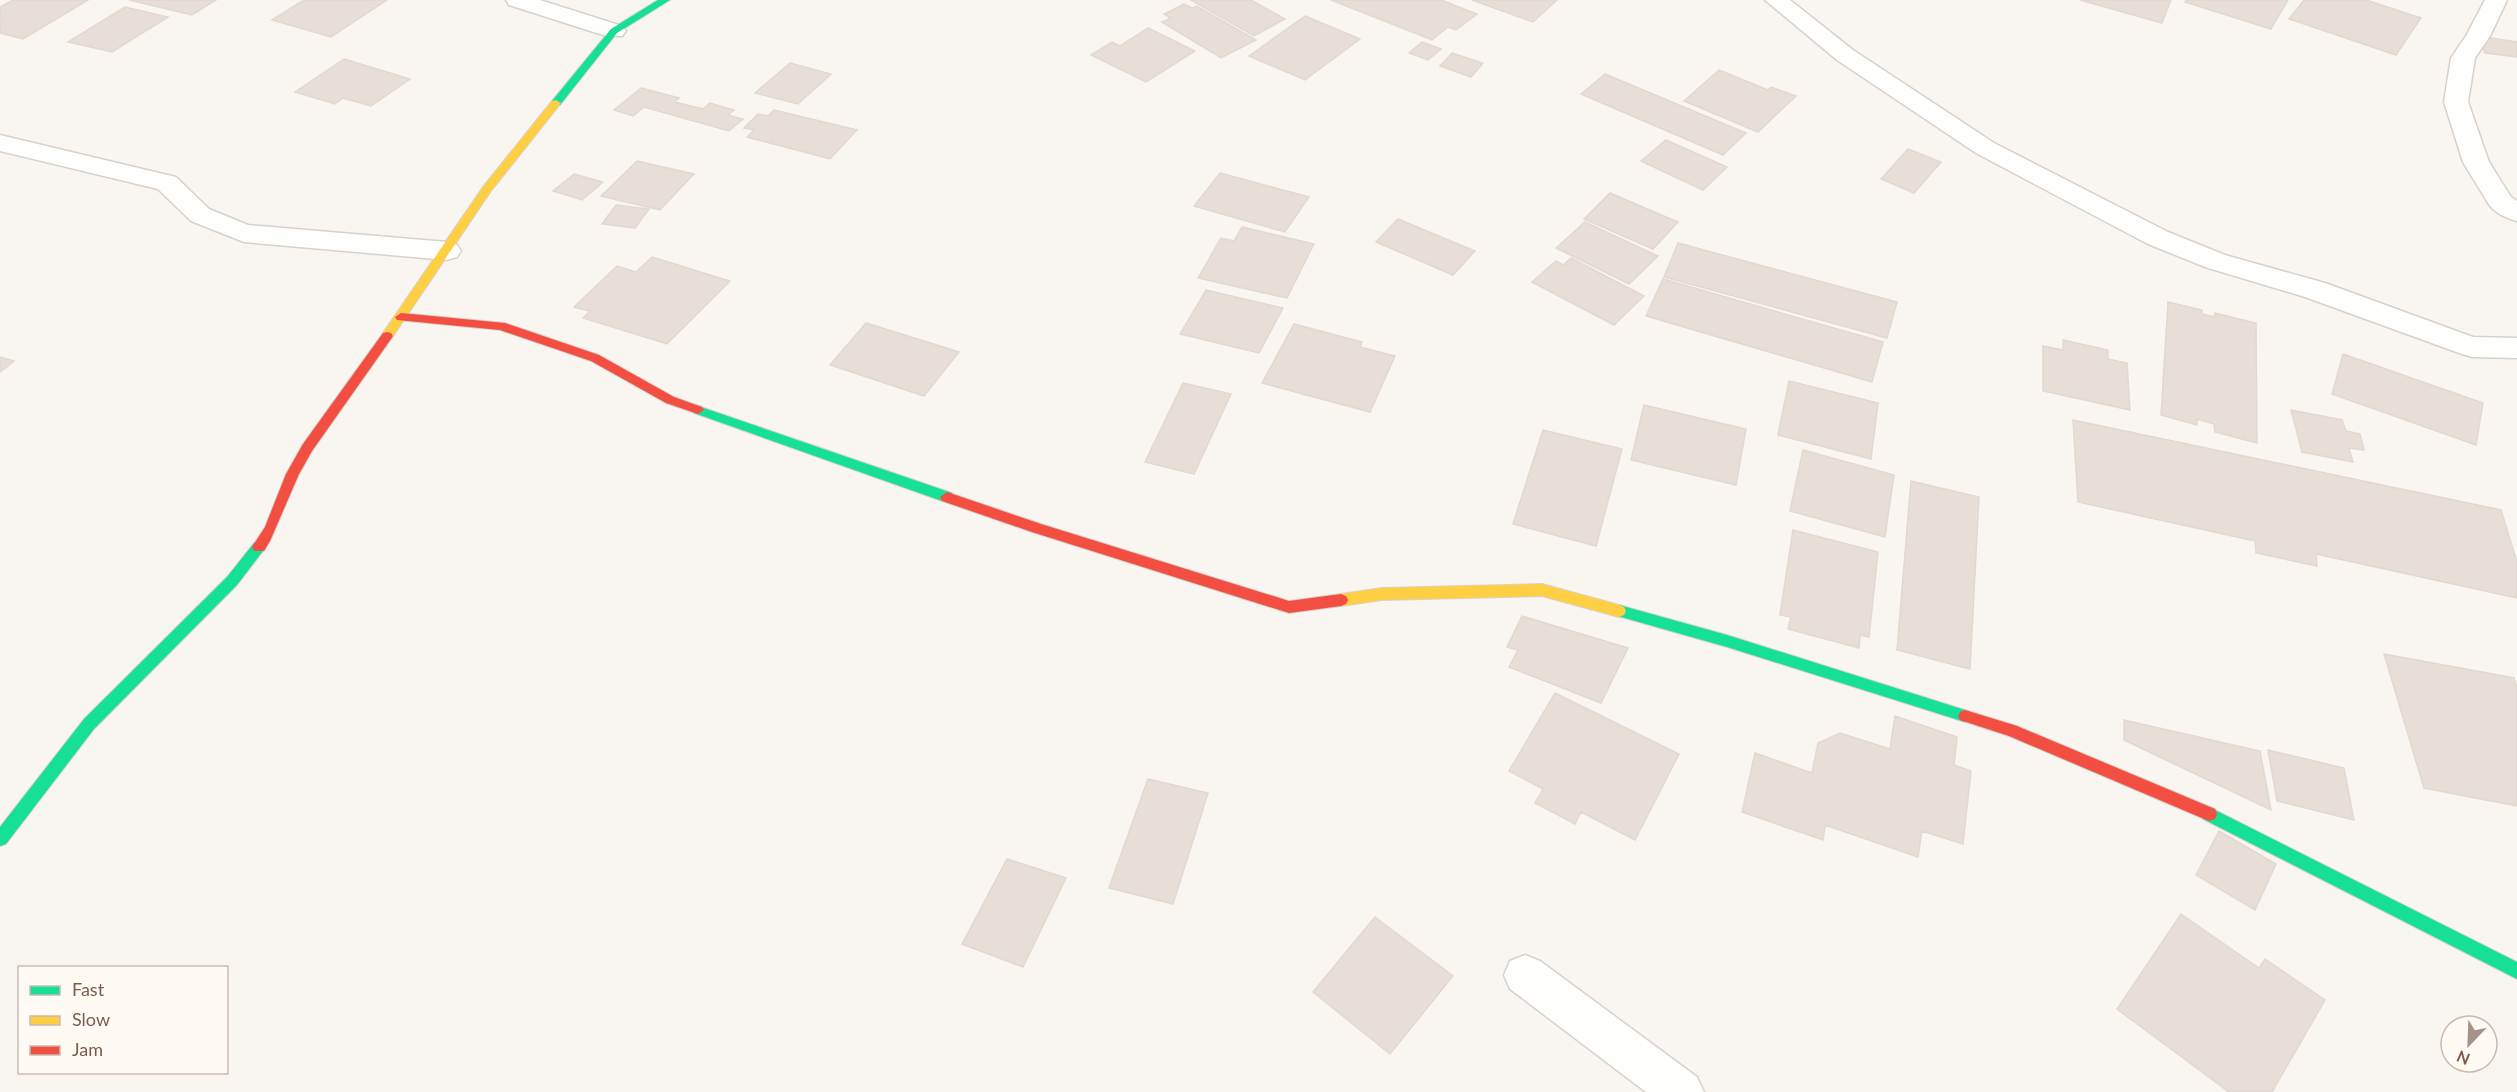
<svg xmlns="http://www.w3.org/2000/svg" width="2517" height="1092" font-family="Lato,sans-serif">
  <rect width="100%" height="100%" fill="#f9f5f0"/>
  <!-- building -->
  <path fill="#e6ded7" stroke="#e2d8d2" stroke-width="1.5" d="M13,0H88L23,39L0,33V23L3,21L0,20V7Z
    M129,0H216L192,15Z
    M304,0H387L331,37L272,20Z
    M1191,0H1251L1285,19L1254,36Z
    M1331,0H1441L1477,14L1456,30L1448,27L1432,40Z
    M1472,0H1557L1533,22Z
    M2080,0H2171L2162,23Z
    M2186,0H2288L2271,29L2185,2Z
    M2304,0H2366L2421,18L2396,55L2289,19Z
    M1184,4L1192,8L1197,6L1256,40L1221,58L1162,22L1171,18L1164,14Z
    M125,7L168,17L112,52L68,42Z
    M1305,16L1360,39L1305,80L1249,56Z
    M1148,28L1195,51L1146,82L1091,55L1112,42L1120,46Z
    M2478,36L2517,42V57L2485,53Z
    M1422,42L1441,49L1428,60L1409,53Z
    M1452,53L1483,63L1471,77L1440,66Z
    M344,59L410,79L371,106L343,98L335,104L295,92Z
    M790,63L831,74L798,104L755,93Z
    M1719,70L1768,90L1771,87L1796,96L1758,132L1684,101Z
    M1605,74L1746,133L1723,155L1581,94Z
    M641,88L679,98L675,102L703,109L710,103L734,110L728,115L743,119L729,131L644,107L633,116L614,110Z
    M774,110L857,130L830,159L747,137L754,130L744,128L758,114L768,116Z
    M1666,140L1727,167L1703,190L1641,161Z
    M1908,149L1941,162L1914,193L1881,179Z
    M637,161L694,174L660,210L601,196Z
    M1220,173L1309,197L1285,232L1194,206Z
    M574,174L603,182L582,200L553,191Z
    M1610,193L1678,222L1653,249L1584,219Z
    M616,205L649,209L635,228L602,224Z
    M1398,219L1475,251L1453,275L1376,242Z
    M1585,222L1658,256L1629,284L1556,248Z
    M1242,227L1314,244L1287,298L1198,278L1221,238L1234,241Z
    M1678,243L1897,302L1887,338L1664,277Z
    M652,257L730,281L667,344L583,318L590,311L574,307L617,266L636,272Z
    M1571,258L1644,296L1614,325L1532,282L1556,261L1563,265Z
    M1663,279L1883,342L1872,382L1646,316Z
    M1206,290L1283,308L1259,353L1180,334Z
    M2168,302L2202,310V314L2215,317V313L2256,323L2257,443L2215,432L2214,424L2197,419V425L2161,415Z
    M866,323L959,352L924,396L830,365Z
    M1294,324L1362,342L1360,347L1395,356L1370,412L1262,383Z
    M2063,340L2108,350V359L2127,363L2130,410L2043,391V346L2063,350Z
    M2343,354L2483,403L2476,445L2332,394Z
    M0,357L14,361L0,372Z
    M1789,381L1878,403L1871,459L1778,435Z
    M1183,383L1231,394L1194,474L1145,462Z
    M1644,405L1746,429L1736,485L1631,460Z
    M2291,410L2342,420L2346,431L2360,434L2364,450L2349,448L2353,462L2302,452Z
    M2073,420L2501,510L2517,562V598L2316,554L2317,566L2256,553L2255,541L2078,502Z
    M1543,430L1622,449L1596,546L1513,524Z
    M1803,450L1894,475L1885,537L1790,511Z
    M1911,481L1979,497L1970,669L1897,650Z
    M1793,530L1878,552L1869,637L1860,635L1859,648L1788,629L1791,617L1780,615Z
    M1522,616L1628,648L1601,703L1509,667L1518,650L1507,647Z
    M2384,654L2514,678L2517,688V806L2424,788Z
    M1555,693L1679,754L1635,840L1581,812L1575,824L1535,803L1543,789L1509,771Z
    M1895,716L1957,737L1954,765L1971,771L1963,844L1922,831L1918,857L1825,825L1823,840L1742,812L1755,753L1812,773L1818,743L1840,733L1890,749Z
    M2124,720L2260,751L2271,810L2124,740Z
    M2268,750L2344,768L2354,820L2277,801Z
    M1148,779L1208,793L1173,904L1109,888Z
    M2219,831L2276,864L2255,910L2196,875Z
    M1007,859L1066,878L1023,967L962,944Z
    M2181,914L2259,968L2265,959L2325,1000L2272,1092H2229L2117,1009Z
    M1375,917L1453,976L1390,1054L1313,992Z"/>
  <g fill="none" stroke-linecap="round" stroke-linejoin="round">
    <!-- street casing -->
    <g stroke="#d7d1cb" stroke-width="3">
      <path id="street" d="M506,0H540L622,26L626,31L622,36H606L509,5Z
        M1765,0H1790L1853,50L1994,143L2168,232L2225,255L2325,283L2473,337L2517,338V358L2472,357L2462,354L2305,297L2205,267L2148,244L1976,153L1837,60Z
        M2485,0H2507L2490,36L2475,58L2468,102L2489,162L2511,197L2517,201V221C2506,218 2494,213 2488,203L2463,162L2444,102L2451,58L2466,36Z
        M0,135L176,177L209,209L248,225L447,242L457,245L461,251L457,257L447,260L244,242L191,221L158,189L0,151Z
        M1525,955L1540,961L1697,1077L1704,1092H1646L1510,989L1504,975L1510,961Z"/>
    </g>
    <!-- fast casing -->
    <g stroke="#d9d2cb" stroke-width="2">
      <path id="fast" d="M658,0H670L617,33L560,105H552V101L611,29Z
        M698,406L952,493L954,497L952,501H942L694,413L692,410L694,407Z
        M259,542L264,543L266,547L237,585L94,729L6,844L0,846V827L84,719L227,577L254,543Z
        M1619,605L1727,635L1965,710L1970,712L1972,716L1970,720L1965,722L1727,647L1614,615L1612,611L1614,607Z
        M2209,807L2517,962V979L2203,819L2201,814L2203,809Z"/>
    </g>
    <!-- slow casing -->
    <g stroke="#d9d2cb" stroke-width="2">
      <path id="slow" d="M556,100L561,103L491,191L391,339H383L381,336L383,333L483,187L552,101Z
        M1542,584L1619,605L1624,607L1626,611L1624,615L1619,617L1542,596L1382,600L1341,606L1336,604L1334,600L1336,596L1341,594L1382,588Z"/>
    </g>
    <!-- jam casing -->
    <g stroke="#d9d2cb" stroke-width="2">
      <path id="jam" d="M401,313L505,323L599,355L674,397L702,407L704,410L698,414L666,403L591,361L500,330L397,320L395,317Z
        M387,332L391,333L393,336L391,339L312,451L299,474L270,541L264,551H254L252,547L265,527L286,474L303,444L383,333Z
        M947,492L1041,524L1289,601L1341,594L1346,596L1348,600L1346,604L1341,606L1289,613L1032,532L942,501L940,497Z
        M1965,710L2017,726L2215,809L2217,814L2215,819L2209,821L2009,736L1960,720L1958,716L1960,712Z"/>
    </g>
    <!-- street -->
    <use href="#street" fill="#fefefd" fill-rule="evenodd"/>
    <!-- fast -->
    <use href="#fast" fill="#16e098" fill-rule="evenodd"/>
    <!-- slow -->
    <use href="#slow" fill="#ffcf43" fill-rule="evenodd"/>
    <!-- jam -->
    <use href="#jam" fill="#f24e42" fill-rule="evenodd"/>
  </g>
  <!-- legend -->
  <rect x="18" y="966" width="210" height="108" fill="#fffaf3" stroke="#cabbb1" stroke-width="1.5"/>
  <rect x="30" y="986" width="30" height="9" fill="#16e098" stroke="#cabbb1" stroke-width="1.5"/>
  <text x="72" y="996" font-size="18" fill="#7a5c4d">Fast</text>
  <rect x="30" y="1016" width="30" height="9" fill="#ffcf43" stroke="#cabbb1" stroke-width="1.5"/>
  <text x="72" y="1026" font-size="18" fill="#7a5c4d">Slow</text>
  <rect x="30" y="1046" width="30" height="9" fill="#f24e42" stroke="#cabbb1" stroke-width="1.5"/>
  <text x="72" y="1056" font-size="18" fill="#7a5c4d">Jam</text>
  <!-- north arrow -->
  <g transform="translate(2469 1044) rotate(203)"><circle r="28" fill="#fffaf3" stroke="#cabbb1" stroke-width="1.5"/>
  <path d="M0-4.5L10 22L0 15L-10 22Z" fill="#a69286"/>
  <text y="-9" font-size="16" font-weight="bold" text-anchor="middle" fill="#7a5c4d">N</text>
  </g>
</svg>
